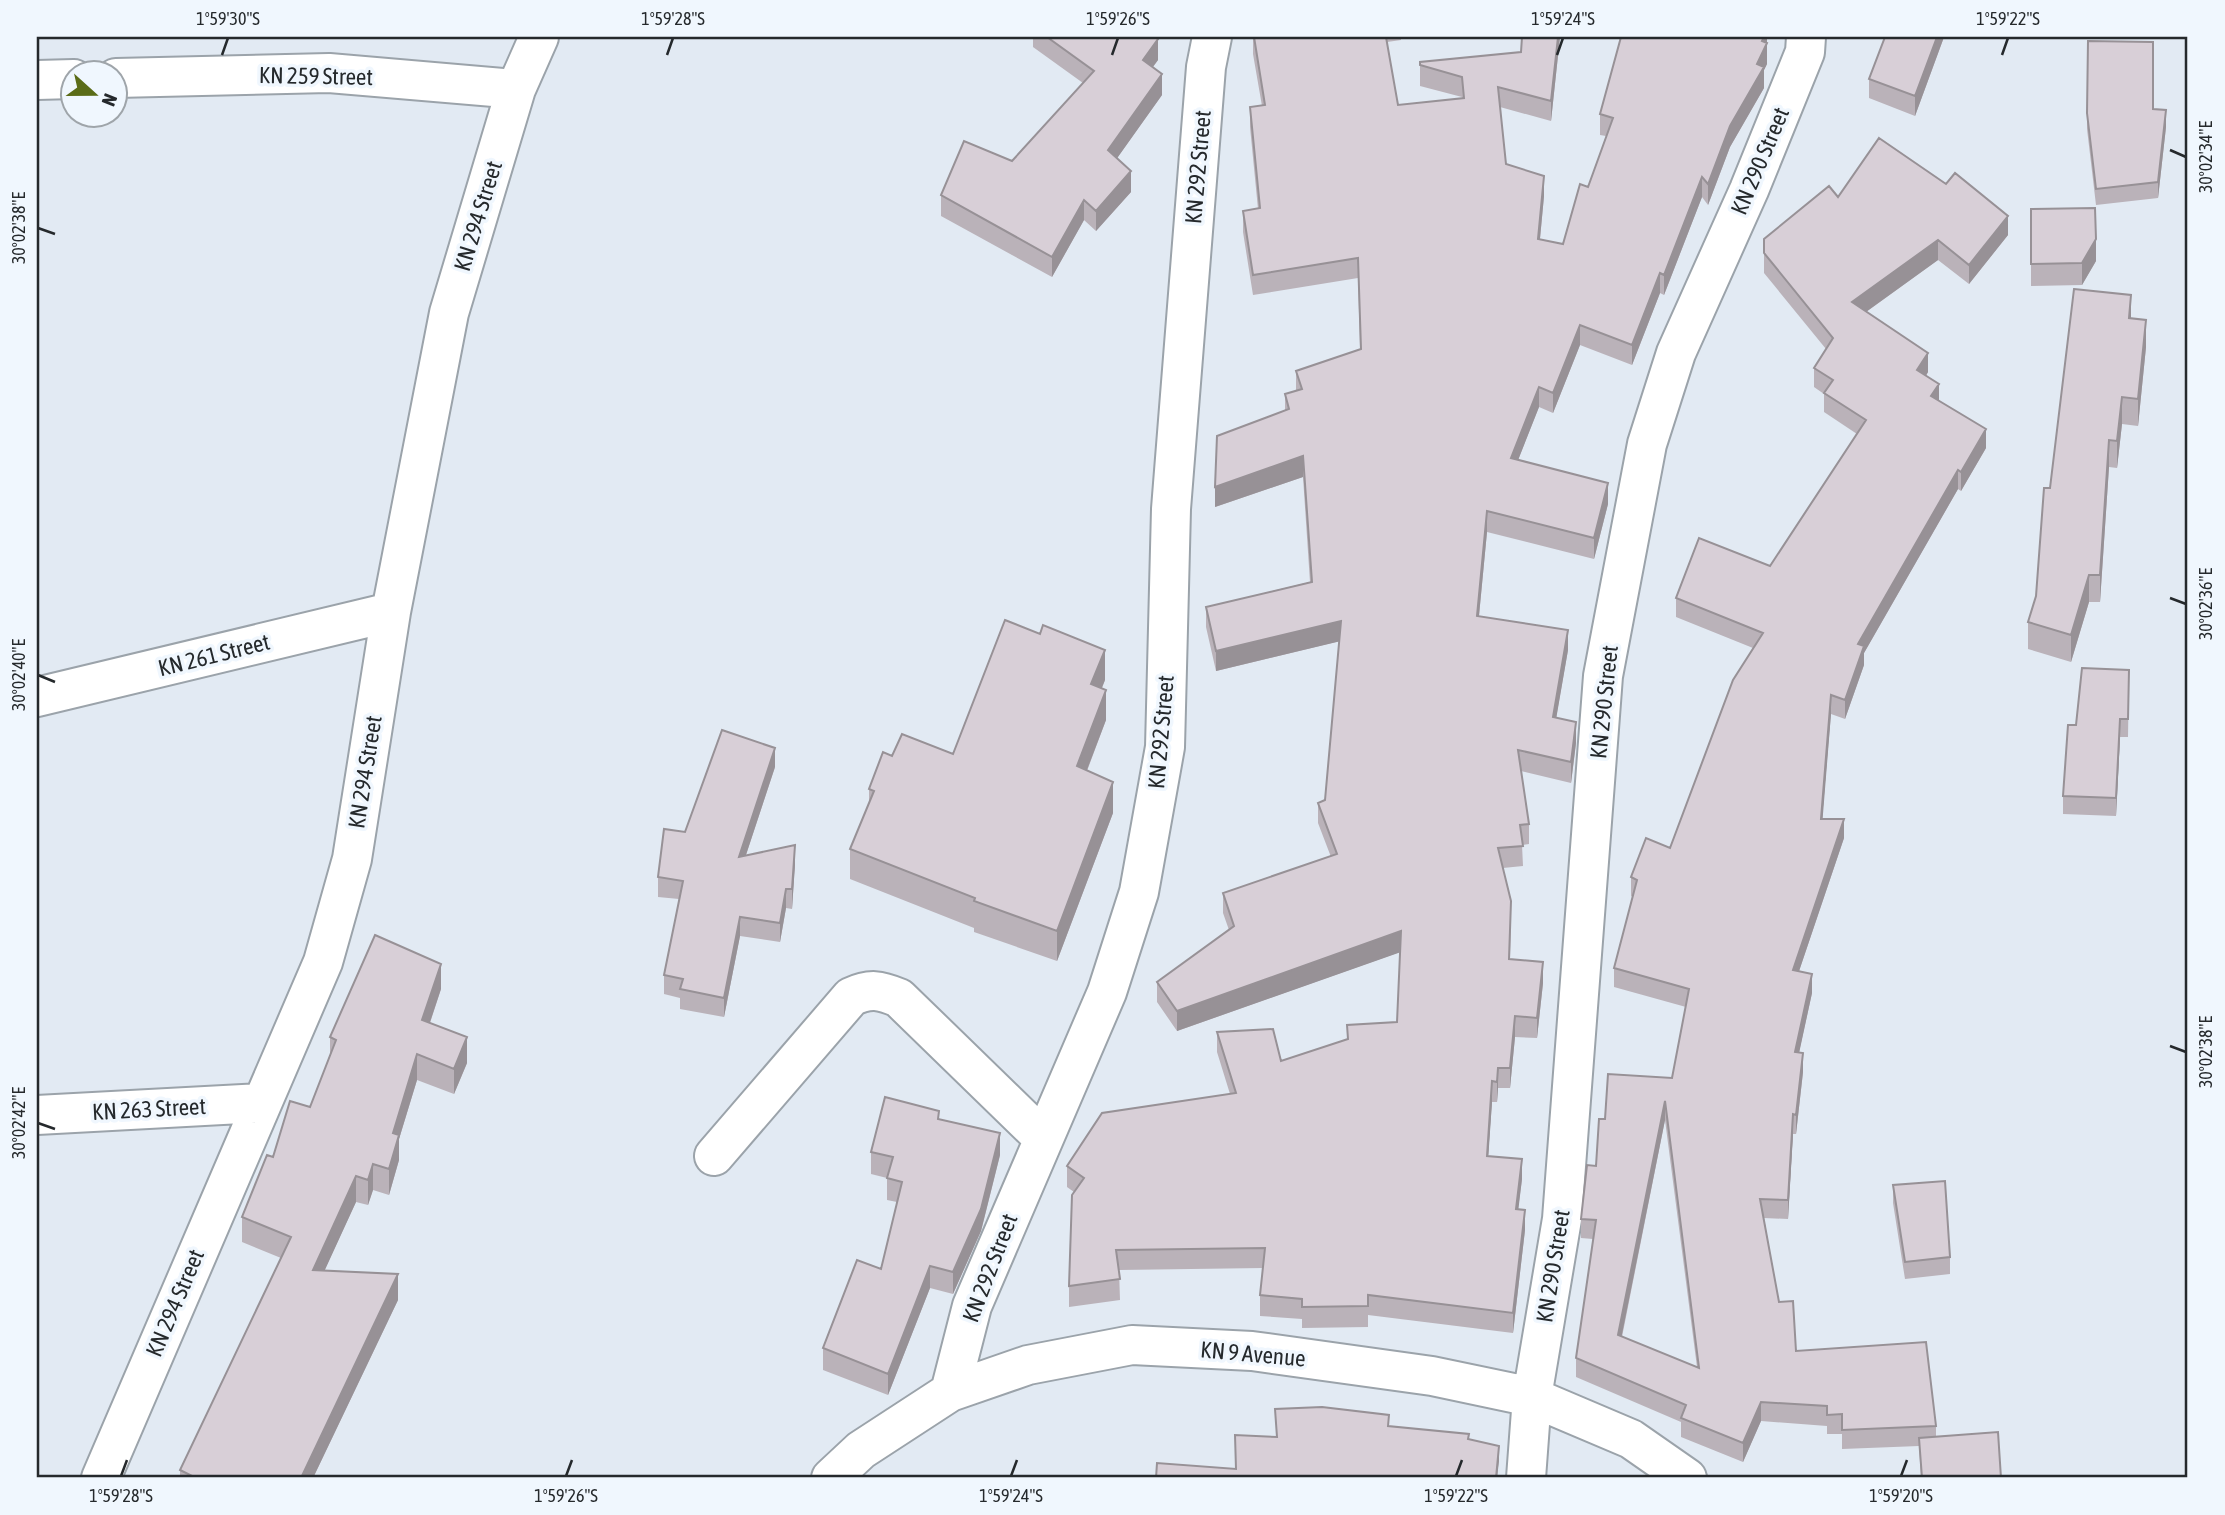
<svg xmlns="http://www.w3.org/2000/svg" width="2225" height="1515" viewBox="0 0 2225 1515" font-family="'Asap Condensed',sans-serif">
	<rect width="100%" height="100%" fill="#e2eaf3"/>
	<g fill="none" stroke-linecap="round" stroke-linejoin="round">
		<defs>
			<path id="minor" d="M 116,78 L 329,73 L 516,89
				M 37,80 L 74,79
				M 37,697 L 391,612
				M 37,1115 L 261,1103
				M 714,1156 L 851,997 C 870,988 880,990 899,998 L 1043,1138
				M 950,1392 L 972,1306 L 1107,992 L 1139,892 L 1165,747 L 1171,509 L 1206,67 L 1212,37
				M 101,1478 L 323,962 L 352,859 L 391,612 L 449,313 L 516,89 L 539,37
				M 831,1478 L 861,1450 L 950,1392 L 1028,1365 L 1132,1345 L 1252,1351 L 1432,1376 L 1532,1397 L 1631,1439 L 1687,1478
				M 1526,1478 L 1532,1397 L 1562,1219 L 1603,676 L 1647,444 L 1676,353 L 1749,190 L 1805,52 L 1806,37"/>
		</defs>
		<use href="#minor" stroke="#9ba3aa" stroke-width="42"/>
		<use href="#minor" stroke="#fff" stroke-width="38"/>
	</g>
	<path fill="#bab2b9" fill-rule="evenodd" d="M 1033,37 L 1156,37 L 1158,60 L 1153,67 L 1162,95 L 1117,158 L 1131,192 L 1096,231 L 1084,220 L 1052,277 L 941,216 L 941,195 L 1012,161 L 1083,83 L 1033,47 Z
		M 1253,37 L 1401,37 L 1401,40 L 1387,42 L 1398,105 L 1462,98 L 1462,97 L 1420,86 L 1420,62 L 1521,52 L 1560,37 L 1551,121 L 1500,107 L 1506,164 L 1544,196 L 1540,239 L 1563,244 L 1588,187 L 1606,136 L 1600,135 L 1600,114 L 1767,37 L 1767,64 L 1764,70 L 1764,88 L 1730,147 L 1708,205 L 1702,197 L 1664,295 L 1660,293 L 1632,365 L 1580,345 L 1553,413 L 1539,407 L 1518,460 L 1608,504 L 1594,559 L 1487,532 L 1479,616 L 1568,650 L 1556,718 L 1576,743 L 1571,783 L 1521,771 L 1529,824 L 1529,844 L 1522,845 L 1523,866 L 1503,868 L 1511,921 L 1510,959 L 1543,983 L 1537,1038 L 1515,1037 L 1510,1088 L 1498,1088 L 1497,1102 L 1492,1102 L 1488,1156 L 1522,1179 L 1518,1209 L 1525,1230 L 1513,1333 L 1368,1315 L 1368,1327 L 1302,1328 L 1302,1319 L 1260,1316 L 1260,1295 L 1263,1268 L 1119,1270 L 1120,1300 L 1069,1307 L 1069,1286 L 1074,1192 L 1067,1187 L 1067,1166 L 1230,1094 L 1217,1052 L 1217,1032 L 1281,1061 L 1347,1039 L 1347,1025 L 1397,1022 L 1400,952 L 1177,1031 L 1157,1002 L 1157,982 L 1229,930 L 1223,913 L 1223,893 L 1331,857 L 1318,823 L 1318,803 L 1325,800 L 1340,641 L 1216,671 L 1206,627 L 1206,607 L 1310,582 L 1303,477 L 1215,507 L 1285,411 L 1285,394 L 1296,391 L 1296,371 L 1360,349 L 1358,278 L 1253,295 L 1243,232 L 1243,211 L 1258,209 L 1250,127 L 1250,107 L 1262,106 L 1253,54 Z
		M 1885,37 L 1944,37 L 1915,116 L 1869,98 L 1869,79 Z
		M 2088,41 L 2153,109 L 2166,127 L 2158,198 L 2096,205 L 2087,129 Z
		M 1838,197 L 2008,235 L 1969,284 L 1938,260 L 1866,312 L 1928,372 L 1926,376 L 1939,401 L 1986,448 L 1961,491 L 1958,489 L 1864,653 L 1864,665 L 1845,719 L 1831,714 L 1822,819 L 1844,838 L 1799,971 L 1812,993 L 1799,1052 L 1803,1072 L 1796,1134 L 1793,1134 L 1788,1219 L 1764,1218 L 1779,1302 L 1796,1351 L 1936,1426 L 1936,1436 L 2001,1478 L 1921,1478 L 1919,1446 L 1842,1449 L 1842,1434 L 1827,1434 L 1827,1426 L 1761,1421 L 1743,1462 L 1681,1437 L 1681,1422 L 1576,1377 L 1576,1358 L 1593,1239 L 1581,1238 L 1581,1219 L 1596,1166 L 1605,1119 L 1672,1078 L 1686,1007 L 1614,987 L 1614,968 L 1633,897 L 1631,896 L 1631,877 L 1670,848 L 1753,648 L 1676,617 L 1676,598 L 1770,566 L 1857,434 L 1824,412 L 1824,394 L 1814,387 L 1814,368 L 1826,349 L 1764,273 L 1764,239 ZM 1665,1120 L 1697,1367 L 1622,1337 Z
		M 2031,209 L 2096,261 L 2082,285 L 2031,286 Z
		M 2131,318 L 2146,347 L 2138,426 L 2122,424 L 2117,468 L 2109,467 L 2100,602 L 2089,602 L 2071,662 L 2028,649 L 2028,622 L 2036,596 L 2050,488 Z
		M 2129,670 L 2128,737 L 2120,737 L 2116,816 L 2063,814 L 2063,796 L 2076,725 Z
		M 1105,680 L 1102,688 L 1106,720 L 1087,771 L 1113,813 L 1057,961 L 974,932 L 974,928 L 850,879 L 850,849 L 869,804 L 869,789 L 892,756 L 953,754 Z
		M 775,767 L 746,855 L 795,864 L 792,909 L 786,908 L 780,942 L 740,936 L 724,1017 L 680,1009 L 680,998 L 664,994 L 664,975 L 679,899 L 658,897 L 658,877 L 685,832 Z
		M 441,989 L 430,1023 L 467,1063 L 454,1094 L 417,1080 L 399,1139 L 399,1160 L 389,1195 L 373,1190 L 368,1205 L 356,1202 L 324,1271 L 398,1300 L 313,1478 L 180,1478 L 180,1470 L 281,1258 L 242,1242 L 242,1217 L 273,1157 L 310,1107 L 330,1056 L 330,1037 Z
		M 939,1119 L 1000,1155 L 981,1231 L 953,1294 L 930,1288 L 888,1395 L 823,1370 L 823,1348 L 881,1269 L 897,1202 L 887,1200 L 887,1178 L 871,1174 L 871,1152 Z
		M 1893,1185 L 1950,1257 L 1950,1274 L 1905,1279 L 1893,1203 Z"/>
	<path fill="#979196" d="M 1558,37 L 1560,37 L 1551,121 L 1551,101 Z
		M 1764,37 L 1767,37 L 1767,44 L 1767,43 L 1767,64 L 1764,70 L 1764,88 L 1730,147 L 1708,205 L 1708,184 L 1730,126 L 1757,64 Z
		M 1937,37 L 1944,37 L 1915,116 L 1915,96 Z
		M 1158,39 L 1158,60 L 1143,80 L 1143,60 Z
		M 1162,74 L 1162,95 L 1108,171 L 1108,150 Z
		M 2166,110 L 2166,127 L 2158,198 L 2158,182 Z
		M 1131,171 L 1131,192 L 1096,231 L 1096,211 Z
		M 1544,176 L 1544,196 L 1538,259 L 1538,239 Z
		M 1702,177 L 1702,197 L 1664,295 L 1664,275 Z
		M 1084,200 L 1084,220 L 1052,277 L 1052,257 Z
		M 2008,216 L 2008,235 L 1969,284 L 1969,265 Z
		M 2096,239 L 2096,261 L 2082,285 L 2082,263 Z
		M 1938,240 L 1938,260 L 1852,322 L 1852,302 Z
		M 1660,273 L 1660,293 L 1632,365 L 1632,345 Z
		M 2131,295 L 2131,322 L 2129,318 Z
		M 2146,320 L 2146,347 L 2138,426 L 2138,399 Z
		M 1580,325 L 1580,345 L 1553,413 L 1553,393 Z
		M 1928,353 L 1928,372 L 1917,390 L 1917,370 Z
		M 1939,384 L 1939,404 L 1931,396 Z
		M 1539,387 L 1539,407 L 1511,478 L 1511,458 Z
		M 2122,397 L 2122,424 L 2117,468 L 2117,441 Z
		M 1986,429 L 1986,448 L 1961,491 L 1961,472 Z
		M 2109,440 L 2109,467 L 2100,602 L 2100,575 Z
		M 1303,456 L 1303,477 L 1215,507 L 1215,487 Z
		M 1958,470 L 1958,489 L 1864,653 L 1864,665 L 1845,719 L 1845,700 L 1858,644 Z
		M 1608,483 L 1608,504 L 1594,559 L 1594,538 Z
		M 1487,511 L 1487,532 L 1477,636 L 1477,616 Z
		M 2089,575 L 2089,602 L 2071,662 L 2071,635 Z
		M 1341,621 L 1341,641 L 1216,671 L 1216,651 Z
		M 1568,630 L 1568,650 L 1553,737 L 1553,717 Z
		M 1105,650 L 1105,680 L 1091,714 L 1091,684 Z
		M 1106,690 L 1106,720 L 1077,796 L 1077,766 Z
		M 1831,695 L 1831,714 L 1821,839 L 1821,819 Z
		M 2120,719 L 2120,737 L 2116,816 L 2116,798 Z
		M 1576,722 L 1576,743 L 1571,783 L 1571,762 Z
		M 775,748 L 775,767 L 739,876 L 739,857 Z
		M 1113,782 L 1113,813 L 1057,961 L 1057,931 Z
		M 1844,819 L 1844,838 L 1793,989 L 1793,970 Z
		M 795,845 L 795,864 L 792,909 L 792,889 Z
		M 786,889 L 786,908 L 780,942 L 780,923 Z
		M 740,917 L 740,936 L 724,1017 L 724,998 Z
		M 1401,931 L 1401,952 L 1177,1031 L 1177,1011 Z
		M 1543,962 L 1543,983 L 1537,1038 L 1537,1018 Z
		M 441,964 L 441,989 L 422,1046 L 422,1020 Z
		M 1812,974 L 1812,993 L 1795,1072 L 1795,1052 Z
		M 1515,1016 L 1515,1037 L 1510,1088 L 1510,1068 Z
		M 467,1037 L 467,1063 L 454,1094 L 454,1069 Z
		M 1803,1053 L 1803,1072 L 1796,1134 L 1796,1115 Z
		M 417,1054 L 417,1080 L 399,1139 L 399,1160 L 389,1195 L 389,1169 L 393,1133 Z
		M 1498,1068 L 1498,1088 L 1497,1102 L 1497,1082 Z
		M 1492,1081 L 1492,1102 L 1487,1176 L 1487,1156 Z
		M 1665,1101 L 1665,1120 L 1618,1354 L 1618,1335 Z
		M 1793,1114 L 1793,1134 L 1788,1219 L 1788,1200 Z
		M 1000,1133 L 1000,1155 L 981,1231 L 953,1294 L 953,1272 Z
		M 1522,1159 L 1522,1179 L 1516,1229 L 1516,1209 Z
		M 373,1164 L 373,1190 L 368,1205 L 368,1180 Z
		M 356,1176 L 356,1202 L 313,1296 L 313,1270 Z
		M 1525,1210 L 1525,1230 L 1513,1333 L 1513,1313 Z
		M 930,1266 L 930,1288 L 888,1395 L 888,1374 Z
		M 398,1274 L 398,1300 L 313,1478 L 301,1478 Z
		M 1761,1402 L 1761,1421 L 1743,1462 L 1743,1443 Z
		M 1499,1446 L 1499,1461 L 1497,1478 L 1496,1478 Z"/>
	<path fill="#d8cfd7" stroke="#979196" stroke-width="2" fill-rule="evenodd" d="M 1047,37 L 1156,37 L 1158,39 L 1143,60 L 1162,74 L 1108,150 L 1131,171 L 1096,211 L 1084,200 L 1052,257 L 941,195 L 964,141 L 1012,161 L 1094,71 Z
		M 1254,37 L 1386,37 L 1398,105 L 1464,98 L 1462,77 L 1420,65 L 1420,62 L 1521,52 L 1522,37 L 1558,37 L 1551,101 L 1498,87 L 1506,164 L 1544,176 L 1538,239 L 1563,244 L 1580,184 L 1588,187 L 1613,118 L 1600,114 L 1621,37 L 1764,37 L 1762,41 L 1767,43 L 1757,64 L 1764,67 L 1730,126 L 1708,184 L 1702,177 L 1664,275 L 1660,273 L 1632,345 L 1580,325 L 1553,393 L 1539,387 L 1511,458 L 1608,483 L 1594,538 L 1487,511 L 1477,616 L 1568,630 L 1553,717 L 1576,722 L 1571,762 L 1518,750 L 1529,824 L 1520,825 L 1523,846 L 1498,848 L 1511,901 L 1509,959 L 1543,962 L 1537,1018 L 1515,1016 L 1510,1068 L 1498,1068 L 1497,1082 L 1492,1081 L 1487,1156 L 1522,1159 L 1516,1209 L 1525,1210 L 1513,1313 L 1368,1295 L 1368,1306 L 1302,1307 L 1302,1299 L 1260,1295 L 1265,1248 L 1116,1250 L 1120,1279 L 1069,1286 L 1072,1195 L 1084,1178 L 1067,1166 L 1102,1113 L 1236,1093 L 1217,1032 L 1273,1029 L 1281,1061 L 1348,1039 L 1347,1025 L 1397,1022 L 1401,931 L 1177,1011 L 1157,982 L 1234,926 L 1223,893 L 1337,854 L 1318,803 L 1325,800 L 1341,621 L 1216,651 L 1206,607 L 1312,582 L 1303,456 L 1215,487 L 1217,436 L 1289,409 L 1285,394 L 1302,389 L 1296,371 L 1361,349 L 1358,258 L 1253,275 L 1243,211 L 1260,208 L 1250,107 L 1265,105 Z
		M 1885,37 L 1937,37 L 1915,96 L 1869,79 Z
		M 2088,41 L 2153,42 L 2153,109 L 2166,110 L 2158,182 L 2096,189 L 2087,113 Z
		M 1879,138 L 1946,184 L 1955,173 L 2008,216 L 1969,265 L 1938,240 L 1852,302 L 1928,353 L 1917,370 L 1939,384 L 1931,396 L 1986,429 L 1961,472 L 1958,470 L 1858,644 L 1864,646 L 1845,700 L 1831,695 L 1821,819 L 1844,819 L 1793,970 L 1812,974 L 1795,1052 L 1803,1053 L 1796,1115 L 1793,1114 L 1788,1200 L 1760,1199 L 1779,1302 L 1793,1301 L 1796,1351 L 1926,1342 L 1936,1426 L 1842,1430 L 1842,1414 L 1827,1415 L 1827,1406 L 1761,1402 L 1743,1443 L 1681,1418 L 1686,1405 L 1576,1358 L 1596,1220 L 1581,1219 L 1587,1165 L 1596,1166 L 1599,1119 L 1605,1119 L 1608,1074 L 1672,1078 L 1689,989 L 1614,968 L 1637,880 L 1631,877 L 1646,838 L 1670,848 L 1733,680 L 1763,633 L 1676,598 L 1699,538 L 1770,566 L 1866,420 L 1824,393 L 1833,380 L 1814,368 L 1833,338 L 1764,253 L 1764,239 L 1829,186 L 1838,197 ZM 1665,1101 L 1699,1368 L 1618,1335 Z
		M 2095,208 L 2096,239 L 2082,263 L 2031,264 L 2031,209 Z
		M 2074,289 L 2131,295 L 2129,318 L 2146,320 L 2138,399 L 2122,397 L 2117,441 L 2109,440 L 2100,575 L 2089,575 L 2071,635 L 2028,622 L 2036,596 L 2044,488 L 2050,488 Z
		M 1005,620 L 1040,634 L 1043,625 L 1105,650 L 1091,684 L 1106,690 L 1077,766 L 1113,782 L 1057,931 L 974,901 L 975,898 L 850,849 L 874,791 L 869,789 L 883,752 L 892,756 L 902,734 L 953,754 Z
		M 2082,668 L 2129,670 L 2128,719 L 2120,719 L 2116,798 L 2063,796 L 2068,725 L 2076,725 Z
		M 722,730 L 775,748 L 739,857 L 795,845 L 792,889 L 786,889 L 780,923 L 740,917 L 724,998 L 680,989 L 683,979 L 664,975 L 683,881 L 658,877 L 664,829 L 685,832 Z
		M 375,935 L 441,964 L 422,1020 L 467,1037 L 454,1069 L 417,1054 L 393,1133 L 399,1135 L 389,1169 L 373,1164 L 368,1180 L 356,1176 L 313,1270 L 398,1274 L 301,1478 L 196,1478 L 180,1470 L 291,1237 L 242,1217 L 267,1155 L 273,1157 L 290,1101 L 310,1107 L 336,1040 L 330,1037 Z
		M 885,1097 L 939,1111 L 938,1119 L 1000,1133 L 981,1209 L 953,1272 L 930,1266 L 888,1374 L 823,1348 L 857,1260 L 881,1269 L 902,1182 L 887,1178 L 893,1157 L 871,1152 Z
		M 1945,1181 L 1950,1257 L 1905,1262 L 1893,1185 Z
		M 1322,1407 L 1389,1415 L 1388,1426 L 1469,1434 L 1468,1439 L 1499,1446 L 1496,1478 L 1156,1478 L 1157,1463 L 1236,1469 L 1235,1435 L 1277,1437 L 1275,1409 Z
		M 1998,1432 L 2001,1478 L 1922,1478 L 1919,1438 Z
		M 1122,1476 L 1156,1478 L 1122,1478 Z"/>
	<path fill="none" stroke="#25292c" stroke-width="2.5" d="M 222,55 L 228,38M 667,55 L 673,38M 1112,55 L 1118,38M 1557,55 L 1563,38M 2002,55 L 2008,38M 2170,150 L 2186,157M 38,228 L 55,234M 2170,598 L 2186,604M 38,675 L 55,682M 2170,1046 L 2186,1052M 38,1123 L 55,1129M 121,1476 L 127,1460M 566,1476 L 572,1460M 1011,1476 L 1017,1460M 1456,1476 L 1462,1460M 1901,1476 L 1907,1460"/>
	<g text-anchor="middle" stroke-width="7" stroke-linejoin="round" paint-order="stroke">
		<g font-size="23" fill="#25292c" stroke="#f0f7fe">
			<text transform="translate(316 76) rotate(1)" y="8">KN 259 Street</text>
			<text transform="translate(1760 161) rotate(-67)" y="8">KN 290 Street</text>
			<text transform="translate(1198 167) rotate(-85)" y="8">KN 292 Street</text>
			<text transform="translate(478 216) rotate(-73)" y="8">KN 294 Street</text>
			<text transform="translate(214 655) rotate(-14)" y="8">KN 261 Street</text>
			<text transform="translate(1604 702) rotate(-84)" y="8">KN 290 Street</text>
			<text transform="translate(1161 732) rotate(-85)" y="8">KN 292 Street</text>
			<text transform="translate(365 772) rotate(-81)" y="8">KN 294 Street</text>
			<text transform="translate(149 1109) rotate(-3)" y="8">KN 263 Street</text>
			<text transform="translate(1553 1266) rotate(-81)" y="8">KN 290 Street</text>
			<text transform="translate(990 1268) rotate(-69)" y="8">KN 292 Street</text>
			<text transform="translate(175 1303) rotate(-67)" y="8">KN 294 Street</text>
			<text transform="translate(1253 1354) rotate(5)" y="8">KN 9 Avenue</text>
		</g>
	</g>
	<rect width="2225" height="1515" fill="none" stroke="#f0f7fe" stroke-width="77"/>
	<g transform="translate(94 94) rotate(111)"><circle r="33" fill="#f0f7fe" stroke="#9fa5aa" stroke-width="2"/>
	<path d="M0-5L12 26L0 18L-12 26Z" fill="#5b6c18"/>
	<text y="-10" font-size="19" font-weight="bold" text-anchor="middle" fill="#25292c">N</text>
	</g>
	<rect x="38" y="38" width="2148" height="1438" fill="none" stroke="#25292c" stroke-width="2.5"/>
	<g font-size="18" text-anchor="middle" fill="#25292c">
		<text x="228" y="25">1°59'30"S</text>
		<text x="673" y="25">1°59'28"S</text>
		<text x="1118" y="25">1°59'26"S</text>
		<text x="1563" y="25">1°59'24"S</text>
		<text x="2008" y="25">1°59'22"S</text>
		<text transform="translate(2206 157) rotate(-90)" y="6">30°02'34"E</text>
		<text transform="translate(19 228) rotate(-90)" y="6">30°02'38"E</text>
		<text transform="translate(2206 604) rotate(-90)" y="6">30°02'36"E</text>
		<text transform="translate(19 675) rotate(-90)" y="6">30°02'40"E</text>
		<text transform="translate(2206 1052) rotate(-90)" y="6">30°02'38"E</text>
		<text transform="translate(19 1123) rotate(-90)" y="6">30°02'42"E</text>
		<text x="121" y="1502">1°59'28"S</text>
		<text x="566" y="1502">1°59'26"S</text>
		<text x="1011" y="1502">1°59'24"S</text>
		<text x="1456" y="1502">1°59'22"S</text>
		<text x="1901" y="1502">1°59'20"S</text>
	</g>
</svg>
